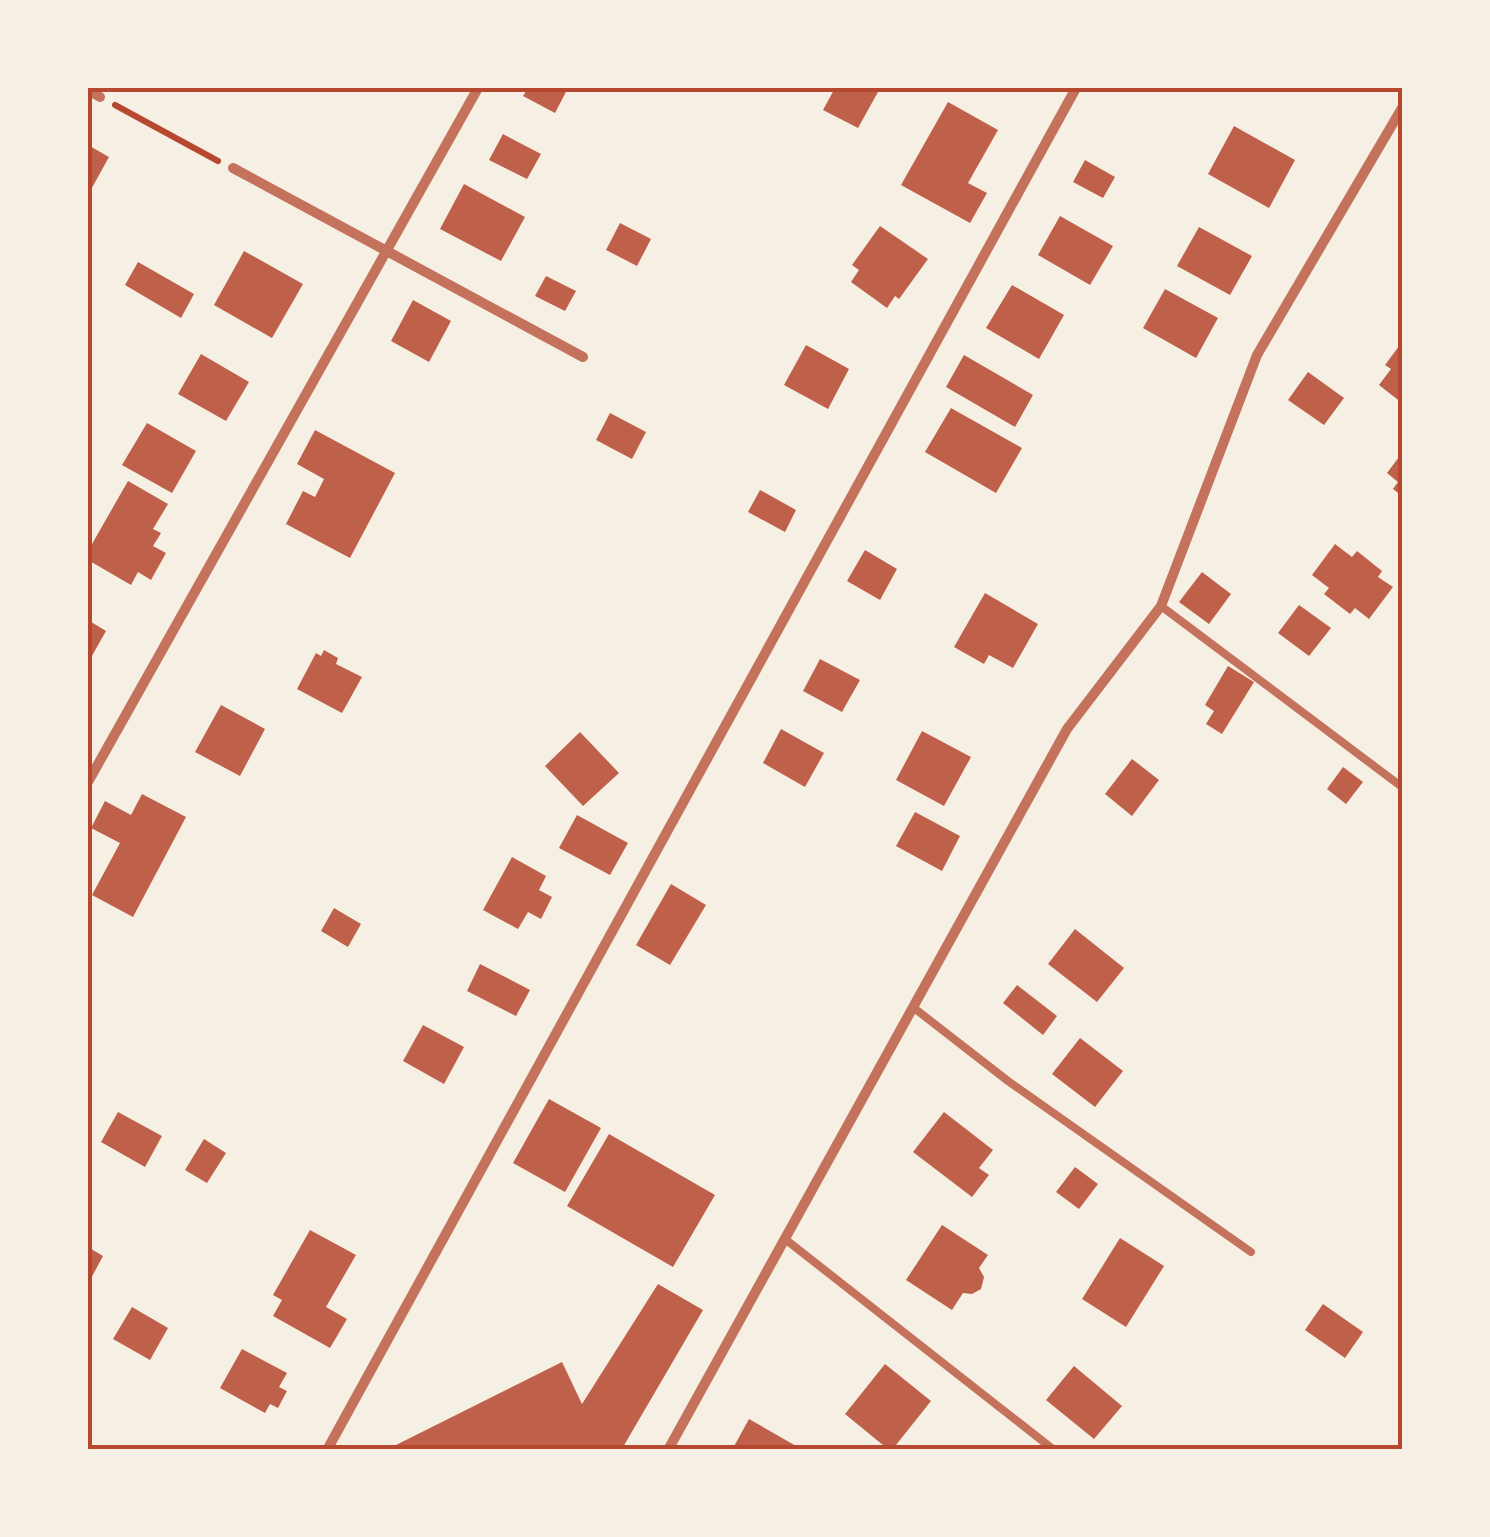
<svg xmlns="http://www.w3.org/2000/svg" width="1490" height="1537" viewBox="0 0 1490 1537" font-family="'Source Sans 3',sans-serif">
	<rect width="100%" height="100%" fill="#f6efe4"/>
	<path fill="#bf614a" d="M 528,88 L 568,88 L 555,113 L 523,96 Z
		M 835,88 L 870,88 L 878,92 L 858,128 L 823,110 Z
		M 948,102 L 998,130 L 968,183 L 987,193 L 970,223 L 901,185 Z
		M 1234,126 L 1295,160 L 1269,208 L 1208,174 Z
		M 503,134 L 541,154 L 527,179 L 489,160 Z
		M 88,145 L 109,157 L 88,195 Z
		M 1085,160 L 1115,177 L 1103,198 L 1073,182 Z
		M 464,184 L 525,217 L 501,261 L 440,229 Z
		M 1060,216 L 1113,246 L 1090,285 L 1038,255 Z
		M 620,223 L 651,239 L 637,266 L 606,250 Z
		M 880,226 L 928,259 L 899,299 L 895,296 L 887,308 L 851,282 L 859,270 L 852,265 Z
		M 1199,227 L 1252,256 L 1230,295 L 1177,266 Z
		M 244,251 L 303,284 L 272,338 L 214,305 Z
		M 138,262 L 194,294 L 181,318 L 125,285 Z
		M 546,276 L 576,291 L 565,311 L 535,296 Z
		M 1012,285 L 1064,315 L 1039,359 L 986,328 Z
		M 1165,289 L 1218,318 L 1196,358 L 1143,328 Z
		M 413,300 L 451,321 L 429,362 L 391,341 Z
		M 1402,342 L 1402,403 L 1379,385 L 1391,369 L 1385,365 Z
		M 806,345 L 849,369 L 828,409 L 784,385 Z
		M 201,354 L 249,382 L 226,421 L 178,394 Z
		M 964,355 L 1033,395 L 1015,427 L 946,387 Z
		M 1308,372 L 1344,398 L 1324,425 L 1288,400 Z
		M 951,408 L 1022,448 L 996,493 L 925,452 Z
		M 610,413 L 646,432 L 632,459 L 596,440 Z
		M 147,423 L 196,451 L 172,493 L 122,465 Z
		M 315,430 L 395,473 L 350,558 L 286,524 L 303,491 L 315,497 L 324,479 L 297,464 Z
		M 1402,453 L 1402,496 L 1393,489 L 1398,482 L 1387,473 Z
		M 128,481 L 168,504 L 153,529 L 161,533 L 153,546 L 166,553 L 151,580 L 138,572 L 131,585 L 88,560 L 88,551 Z
		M 760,490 L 796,510 L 785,532 L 748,512 Z
		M 1335,544 L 1352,557 L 1357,551 L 1382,571 L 1378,577 L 1393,587 L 1369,619 L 1355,608 L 1350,614 L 1324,594 L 1329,588 L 1312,575 Z
		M 865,550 L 897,569 L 880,600 L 847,581 Z
		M 1202,572 L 1231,594 L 1209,624 L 1179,602 Z
		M 985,593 L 1038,624 L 1013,668 L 989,655 L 984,664 L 954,647 Z
		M 1299,605 L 1331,628 L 1309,656 L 1278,633 Z
		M 88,620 L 106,631 L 88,663 Z
		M 324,650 L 338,658 L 336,664 L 362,677 L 342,713 L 297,689 L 316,653 L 321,656 Z
		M 820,659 L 860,680 L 842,712 L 803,691 Z
		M 1228,666 L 1254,682 L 1222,734 L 1206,724 L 1214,711 L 1205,705 Z
		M 221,705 L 265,729 L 240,776 L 195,752 Z
		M 781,729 L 824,753 L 805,787 L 763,763 Z
		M 922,731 L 971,757 L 944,806 L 896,780 Z
		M 580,732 L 619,773 L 583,806 L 545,766 Z
		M 1132,759 L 1159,780 L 1132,816 L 1105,794 Z
		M 1343,767 L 1363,782 L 1346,804 L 1327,789 Z
		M 142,794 L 186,817 L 133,917 L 92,895 L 120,843 L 91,828 L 105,801 L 131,815 Z
		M 915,812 L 960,836 L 942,871 L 896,846 Z
		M 577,815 L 628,843 L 610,875 L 559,848 Z
		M 512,857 L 546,876 L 539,890 L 552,897 L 541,919 L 528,912 L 518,929 L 483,910 Z
		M 671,884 L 706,905 L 670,965 L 636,945 Z
		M 334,908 L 361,924 L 348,947 L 321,931 Z
		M 1075,929 L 1124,968 L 1097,1002 L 1048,964 Z
		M 480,964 L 530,990 L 516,1016 L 467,991 Z
		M 1017,985 L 1057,1016 L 1043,1035 L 1003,1003 Z
		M 423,1025 L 464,1047 L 444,1084 L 403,1061 Z
		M 1080,1038 L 1123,1071 L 1095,1107 L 1052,1074 Z
		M 549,1099 L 601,1128 L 565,1192 L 513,1163 Z
		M 118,1112 L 162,1136 L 145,1167 L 101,1142 Z
		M 944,1112 L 993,1150 L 979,1168 L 989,1175 L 972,1197 L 913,1152 Z
		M 609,1134 L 715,1195 L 673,1267 L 567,1206 Z
		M 204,1139 L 226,1153 L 207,1183 L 185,1170 Z
		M 1075,1167 L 1098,1184 L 1079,1209 L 1056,1192 Z
		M 942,1225 L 988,1255 L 979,1268 L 984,1277 L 981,1289 L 972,1294 L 963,1293 L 952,1310 L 906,1280 Z
		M 310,1230 L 356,1255 L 326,1307 L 347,1319 L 330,1348 L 273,1316 L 282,1300 L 273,1295 Z
		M 1120,1238 L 1164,1266 L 1126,1327 L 1082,1299 Z
		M 88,1247 L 103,1256 L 88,1284 Z
		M 658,1284 L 703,1310 L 623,1447 L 618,1450 L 386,1450 L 562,1362 L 582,1404 Z
		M 1323,1304 L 1363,1332 L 1345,1358 L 1305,1330 Z
		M 132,1307 L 168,1328 L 150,1360 L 113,1339 Z
		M 242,1349 L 287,1373 L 279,1387 L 287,1391 L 278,1408 L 270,1404 L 265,1413 L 220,1388 Z
		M 885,1364 L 931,1401 L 892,1450 L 889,1450 L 845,1414 Z
		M 1074,1366 L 1122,1406 L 1094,1439 L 1046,1400 Z
		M 749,1419 L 803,1450 L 732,1450 Z"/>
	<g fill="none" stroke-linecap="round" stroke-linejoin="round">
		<path stroke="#b5482f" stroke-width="6" d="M 115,105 L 218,161"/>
		<path stroke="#c5725c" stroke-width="8" d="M 1161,606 L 1402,787
			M 914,1008 L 1008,1081 L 1251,1252
			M 785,1239 L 1054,1450"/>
		<path stroke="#c5725c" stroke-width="10" d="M 88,90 L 100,97
			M 233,168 L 583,357
			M 88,782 L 478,88
			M 327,1450 L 1076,88
			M 668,1450 L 1067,729 L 1161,606 L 1257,355 L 1402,108"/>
	</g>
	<rect width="1490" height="1537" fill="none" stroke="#f6efe4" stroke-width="180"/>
	<rect x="90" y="90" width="1310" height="1357" fill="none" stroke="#b5482f" stroke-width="4"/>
</svg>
